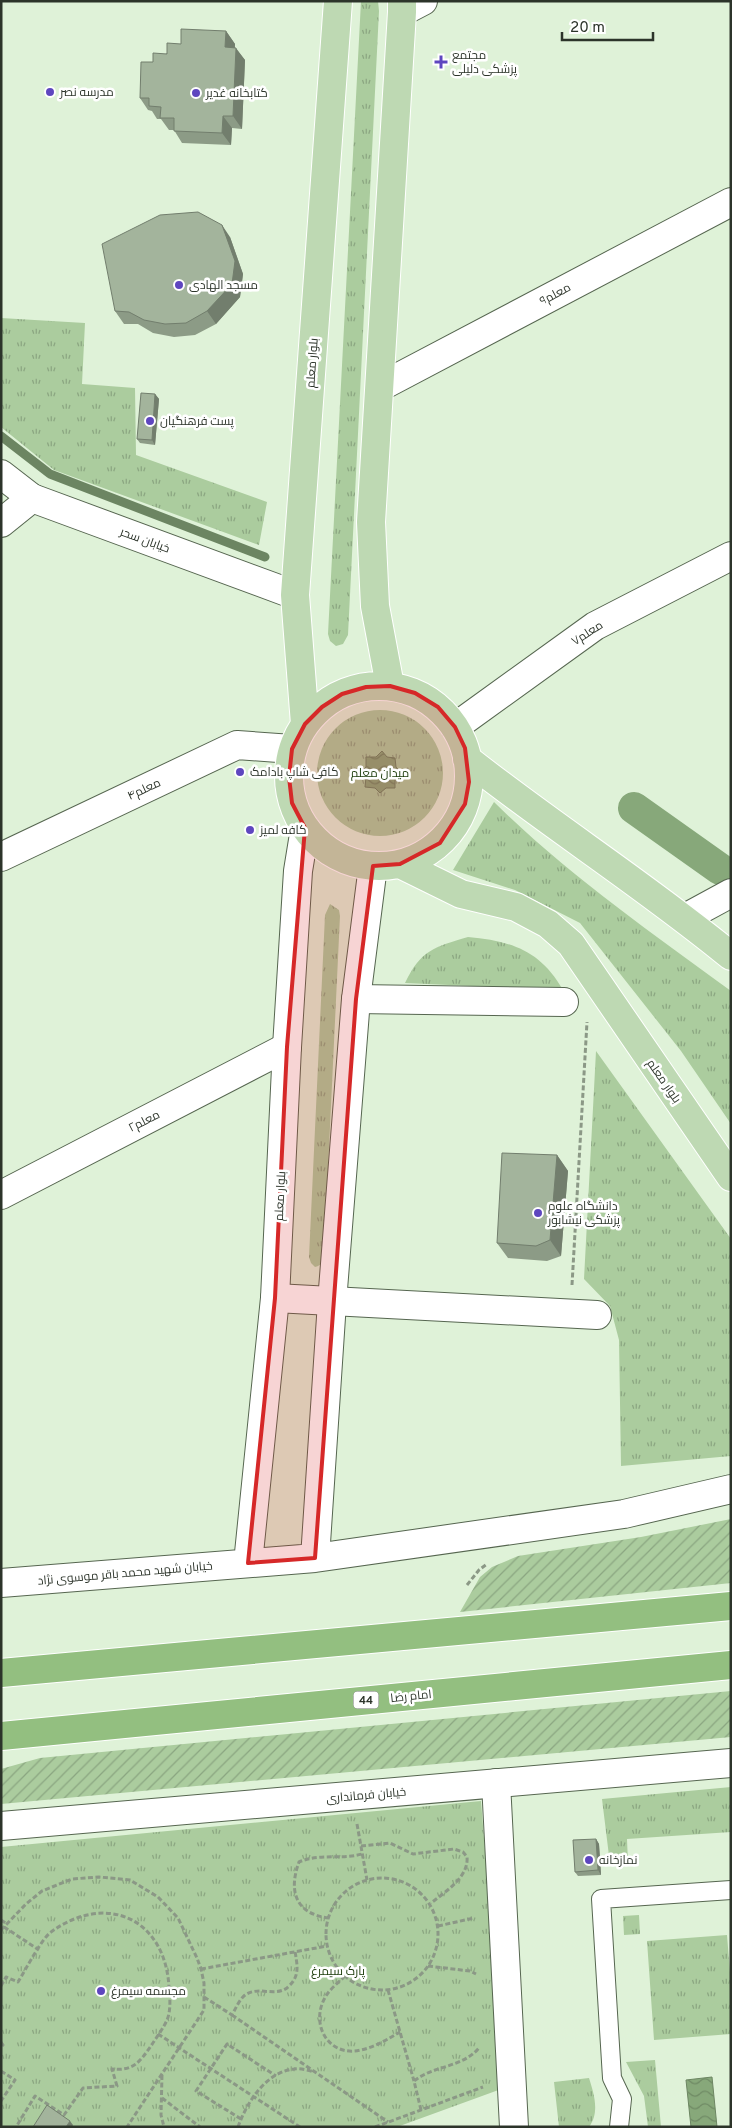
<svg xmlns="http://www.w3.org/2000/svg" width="732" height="2128" viewBox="0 0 732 2128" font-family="Overpass,Cairo,sans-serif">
	<defs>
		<pattern id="grass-tufts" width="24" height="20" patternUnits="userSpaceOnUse" patternTransform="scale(1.25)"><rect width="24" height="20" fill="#abcc9e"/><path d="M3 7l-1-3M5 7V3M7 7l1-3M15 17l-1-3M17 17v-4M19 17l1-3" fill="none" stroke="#8ba681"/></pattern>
		<pattern id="garden-furrows" width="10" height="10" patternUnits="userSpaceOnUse" patternTransform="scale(1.25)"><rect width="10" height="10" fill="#abcc9e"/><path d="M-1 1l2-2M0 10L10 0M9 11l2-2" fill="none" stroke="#8ba681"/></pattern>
		<pattern id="water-waves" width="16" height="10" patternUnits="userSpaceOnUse" patternTransform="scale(1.25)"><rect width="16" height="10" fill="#87a87a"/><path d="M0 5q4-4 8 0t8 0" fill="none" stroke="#6f8a64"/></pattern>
	</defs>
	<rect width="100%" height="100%" fill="#dff2d8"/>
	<path fill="url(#grass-tufts)" d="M 361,1 L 378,1 L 379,11 L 348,635 L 343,644 L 336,646 L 330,641 L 328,634 Z
		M 1,318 L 85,323 L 82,384 L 135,388 L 136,455 L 267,502 L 259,545 L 54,470 L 1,427 Z
		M317 773a63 63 0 1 1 126 0a63 63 0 1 1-126 0Z
		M 494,802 C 566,873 649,931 731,991 L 731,1124 L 681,1051 L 580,923 L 515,890 L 453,870 Z
		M 330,904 L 339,910 L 340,916 L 324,1253 C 323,1261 323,1265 315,1267 L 311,1263 L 309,1257 L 325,915 Z
		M 468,937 C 511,941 540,950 563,990 L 405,983 C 421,950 434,947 468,937 Z
		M 596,1051 L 731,1239 L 731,1456 L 621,1466 L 619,1340 L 610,1306 L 584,1279 Z
		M 731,1787 L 731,1832 L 627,1839 L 628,1863 L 610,1864 L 602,1799 Z
		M 481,1801 L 504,2088 L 397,2127 L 1,2127 L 1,1847 Z
		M 639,1915 L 640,1934 L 624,1935 L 623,1916 Z
		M 727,1935 L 731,1985 L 731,2034 L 654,2040 L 647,1941 Z
		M 655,2060 L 661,2127 L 648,2127 L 644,2096 L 626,2062 Z
		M 589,2078 C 594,2094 600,2112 589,2127 L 559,2127 L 554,2082 Z"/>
	<path fill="url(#garden-furrows)" d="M 731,1519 L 731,1583 L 460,1612 L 480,1577 L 492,1567 L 518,1556 L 641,1537 Z
		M 731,1691 L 731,1737 L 1,1804 L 1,1769 L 40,1758 Z"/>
	<path fill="url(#water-waves)" stroke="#6c8562" d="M 382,751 L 387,757 L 395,758 L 396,767 L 401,773 L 395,778 L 395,788 L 386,788 L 380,793 L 375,788 L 365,787 L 366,777 L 361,772 L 366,767 L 366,757 L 376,757 Z
		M 712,2077 L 717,2127 L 691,2127 L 686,2080 Z"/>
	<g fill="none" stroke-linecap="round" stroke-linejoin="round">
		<path stroke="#6c8562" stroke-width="9" d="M 1,436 L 50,474 L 265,557"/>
		<path stroke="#87a87a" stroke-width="32" d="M 634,808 L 720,869"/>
		<defs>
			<path id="lane" d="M 619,2127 L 622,2099 L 612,2078 L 601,1899 L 731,1890"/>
			<path id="street" d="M 402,12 L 423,1
				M 380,387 L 731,202
				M 1,523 L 32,498
				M 455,727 L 595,626 L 731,556
				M 1,857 L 237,745 L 292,749
				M 685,918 L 731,893
				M 356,999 L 564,1002
				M 1,1195 L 287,1047
				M 275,1298 L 597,1315
				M 496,1783 L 514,2127"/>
			<path id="secondary" d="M 1,474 L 32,498 L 295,595
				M 315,1558 L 332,1302 L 356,999 L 373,866
				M 248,1563 L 275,1298 L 287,1047 L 298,871 L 305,828
				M 1,1583 L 315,1558 L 624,1514 L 731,1489
				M 1,1826 L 731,1763"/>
			<path id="primary" d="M 390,686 L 375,606 L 371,522 L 402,12 L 402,1
				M289 776a90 90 0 1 1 180 0a90 90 0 1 1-180 0Z
				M 305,724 L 295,595 L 338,1
				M 467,759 C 553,827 646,886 731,956
				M 400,864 L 461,894 L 516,907 L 548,924 L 571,944 L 731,1177"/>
			<path id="highway" d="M 1,1673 L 731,1606
				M 1,1736 L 731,1665"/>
		</defs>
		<use href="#lane" stroke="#566650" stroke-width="20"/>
		<use href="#street" stroke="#566650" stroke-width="30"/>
		<use href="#secondary" stroke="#566650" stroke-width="30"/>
		<use href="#primary" stroke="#fff" stroke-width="30"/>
		<use href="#highway" stroke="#fff" stroke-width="30"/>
		<path stroke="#8b9886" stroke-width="3" stroke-dasharray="5 2.5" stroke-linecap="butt" d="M 572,1285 L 587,1022
			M 467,1585 L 479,1570 L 487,1564
			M 357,1824 L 367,1880
			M 361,1846 L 390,1843 L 413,1854 L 454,1849 L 463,1852 L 467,1857 C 469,1877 445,1892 431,1903
			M326 1934a56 56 0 1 1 112 0a56 56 0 1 1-112 0Z
			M 329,1918 C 296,1914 288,1892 299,1862 C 320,1853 341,1860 362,1854
			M 1,1920 L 7,1924
			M 438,1926 L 474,1918
			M 4,1927 L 39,1950
			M 1,1930 L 26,1904 L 42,1891 L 72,1879 L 99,1877 L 130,1880 L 158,1897 L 178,1918 L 197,1958 L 201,1969 L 204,1983 L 204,2010 L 127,2127
			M 428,1966 L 470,1971 L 476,1974
			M 201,1969 L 327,1946
			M 345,1976 C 339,1982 330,1989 326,1996 C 309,2023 328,2058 361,2050 C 375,2047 388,2039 400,2032
			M 1,1986 L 6,1977 L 18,1982 C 25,1971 42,1938 51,1932 C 106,1892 165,1918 169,1987 C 170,1997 171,2011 167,2020 C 163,2029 156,2038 151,2046 C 139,2063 133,2071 112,2069 L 117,2086 L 83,2088 L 64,2115 L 35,2096 L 16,2127
			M 388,1990 L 414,2081
			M 204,1997 L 232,2015 C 236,2008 239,2000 245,1995 C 259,1985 278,1999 290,1985 C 300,1975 297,1964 295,1951
			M 232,2015 L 388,2122
			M 158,2034 L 300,2127
			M 1,2042 L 3,2045 L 1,2047
			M 1,2071 L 15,2080 L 1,2101
			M 162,2075 L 161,2115 L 164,2127
			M 162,2098 L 200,2127
			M 421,2110 L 414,2081 C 434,2065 462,2068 479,2048
			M 241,2119 L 196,2091 L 227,2044 L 276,2076
			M 238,2127 C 247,2102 266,2072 294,2069 C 300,2068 308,2070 314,2072
			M 375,2127 L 483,2087"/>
		<use href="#lane" stroke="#fff" stroke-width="18"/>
		<use href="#street" stroke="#fff" stroke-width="28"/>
		<use href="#secondary" stroke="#fff" stroke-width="28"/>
		<use href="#primary" stroke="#bed9b3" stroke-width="28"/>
		<use href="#highway" stroke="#93bf80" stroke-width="28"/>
	</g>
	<path fill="#8c9b86" d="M 226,31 L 235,44 L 235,48 L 245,60 L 242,129 L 232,128 L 231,145 L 182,143 L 174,130 L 169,130 L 161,119 L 157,119 L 152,111 L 148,110 L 140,98 L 153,62 L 181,44 Z
		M 230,237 L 243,274 L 240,297 L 216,324 L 195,335 L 174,337 L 153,333 L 138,324 L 124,324 L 115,311 Z
		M 155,394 L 159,399 L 155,445 L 140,443 L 137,439 Z
		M 557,1155 L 568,1171 L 561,1256 L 547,1261 L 508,1258 L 497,1243 Z
		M 596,1839 L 599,1844 L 601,1875 L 578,1876 L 575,1872 Z"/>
	<path fill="#727e6d" d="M 226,31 L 235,44 L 234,60 L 225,47 Z
		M 236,48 L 245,60 L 242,129 L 233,116 Z
		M 223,116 L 232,128 L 231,145 L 222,133 Z
		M 222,225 L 230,237 L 243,274 L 240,297 L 216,324 L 207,311 Z
		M 155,394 L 159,399 L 155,445 L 152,440 Z
		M 557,1155 L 568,1171 L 561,1256 L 550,1240 Z
		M 596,1839 L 599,1844 L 601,1875 L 598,1870 Z
		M 70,2121 L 73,2125 L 72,2127 L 66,2127 Z"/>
	<path fill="#a3b49c" stroke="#727e6d" d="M 181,29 L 226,31 L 225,47 L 236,48 L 233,116 L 223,116 L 222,133 L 174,131 L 174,118 L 160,118 L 161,107 L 149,106 L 149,98 L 140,98 L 141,62 L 153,62 L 153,53 L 167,54 L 167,43 L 181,44 Z
		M 198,212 L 222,225 L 235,261 L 232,284 L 207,311 L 186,323 L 165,324 L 144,320 L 129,312 L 115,311 L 102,244 L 160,215 Z
		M 141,393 L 155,394 L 152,440 L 137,439 Z
		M 502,1153 L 557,1155 L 550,1240 L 536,1246 L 497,1243 Z
		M 596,1839 L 598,1870 L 575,1872 L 573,1840 Z
		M 47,2105 L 70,2121 L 66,2127 L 33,2127 Z"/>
	<path fill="#d62828" fill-opacity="0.2" stroke="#d62828" stroke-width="4" stroke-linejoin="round" d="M 390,686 L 415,693 L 438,707 L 455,727 L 465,748 L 469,782 L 465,804 L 440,843 L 400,864 L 373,866 L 356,999 L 315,1558 L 248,1563 L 275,1298 L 287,1047 L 305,828 L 292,803 L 289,777 L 292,749 L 305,724 L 322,707 L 342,694 L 366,687 Z"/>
	<g fill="#5e46bf" stroke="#fff" stroke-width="2">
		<path d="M438.5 54.5h5v5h5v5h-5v5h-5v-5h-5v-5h5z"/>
		<circle cx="50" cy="92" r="5"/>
		<circle cx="196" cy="93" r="5"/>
		<circle cx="179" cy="285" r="5"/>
		<circle cx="150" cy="421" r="5"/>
		<circle cx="240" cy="772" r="5"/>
		<circle cx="250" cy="830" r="5"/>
		<circle cx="538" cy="1213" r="5"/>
		<circle cx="589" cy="1860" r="5"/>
		<circle cx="101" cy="1991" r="5"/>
	</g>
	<g text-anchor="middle" stroke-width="5" stroke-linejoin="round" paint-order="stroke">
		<rect fill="#fff" stroke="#6b716a" stroke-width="1" x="353.5" y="1691.5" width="25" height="17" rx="4"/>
		<g font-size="11" font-weight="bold" fill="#2c342a">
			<text x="366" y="1704">44</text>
		</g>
		<g font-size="12" fill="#2c342a" stroke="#fff" text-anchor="start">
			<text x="452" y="59">مجتمع<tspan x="452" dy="14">پزشکی دلیلی</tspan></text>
			<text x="60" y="96">مدرسه نصر</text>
			<text x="206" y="97">کتابخانه غدیر</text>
			<text x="189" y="289">مسجد الهادی</text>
			<text x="160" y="425">پست فرهنگیان</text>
			<text x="250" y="776">کافی شاپ بادامک</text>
			<text x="260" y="834">کافه لمیز</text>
			<text x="548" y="1210">دانشگاه علوم<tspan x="548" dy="14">پزشکی نیشابور</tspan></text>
			<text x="599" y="1864">نمازخانه</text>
			<text x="111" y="1995">مجسمه سیمرغ</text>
		</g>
		<g font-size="12" fill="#2c342a" stroke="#fff">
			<text transform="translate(555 294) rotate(-28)" y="4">معلم۹</text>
			<text transform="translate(312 363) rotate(-86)" y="4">بلوار معلم</text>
			<text transform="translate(145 540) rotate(20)" y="4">خیابان سحر</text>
			<text transform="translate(587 633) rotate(-33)" y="4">معلم۷</text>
			<text transform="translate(144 789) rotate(-25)" y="4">معلم۴</text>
			<text transform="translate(664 1081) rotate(55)" y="4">بلوار معلم</text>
			<text transform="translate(144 1121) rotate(-27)" y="4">معلم۲</text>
			<text transform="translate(280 1196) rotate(-87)" y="4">بلوار معلم</text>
			<text transform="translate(125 1573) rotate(-5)" y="4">خیابان شهید محمد باقر موسوی نژاد</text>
			<text transform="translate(411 1696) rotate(-6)" y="4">امام رضا</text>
			<text transform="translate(366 1795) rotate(-5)" y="4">خیابان فرمانداری</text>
		</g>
		<g font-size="12" fill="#1a3a08" stroke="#fff">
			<text x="380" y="777">میدان معلم</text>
			<text x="338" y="1975">پارک سیمرغ</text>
		</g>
	</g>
	<rect width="732" height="2128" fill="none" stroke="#2c342a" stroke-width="5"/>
	<path d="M562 32v8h91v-8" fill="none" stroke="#2c342a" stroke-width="2.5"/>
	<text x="570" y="32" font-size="15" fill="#2c342a" stroke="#ffffff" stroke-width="4" paint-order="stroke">20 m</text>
</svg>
